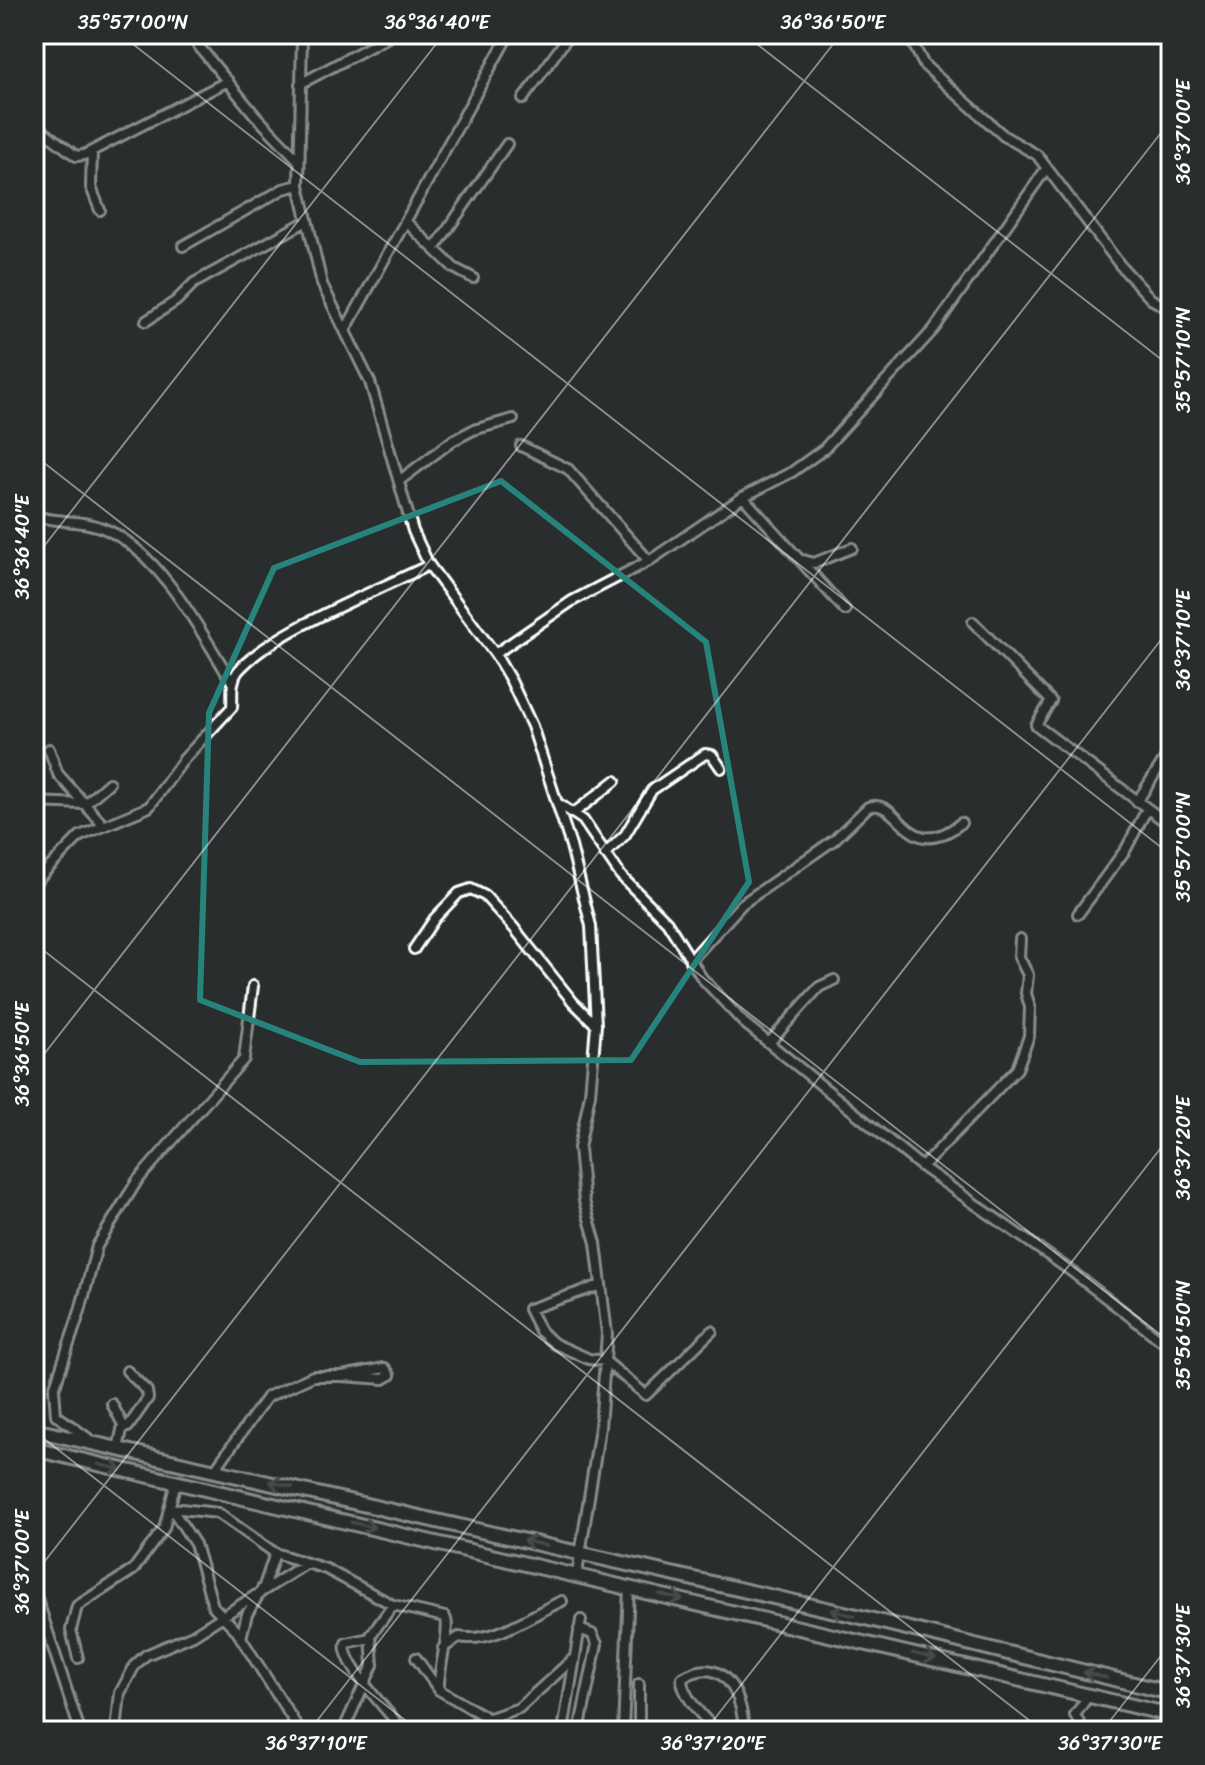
<svg xmlns="http://www.w3.org/2000/svg" width="1205" height="1765" viewBox="0 0 1205 1765" font-family="Sriracha,sans-serif">
	<rect width="100%" height="100%" fill="#2a2d2e"/>
	<filter id="ink" filterUnits="userSpaceOnUse"><feTurbulence type="fractalNoise" baseFrequency=".0125" numOctaves="2"/><feDisplacementMap in="SourceGraphic" scale="16" xChannelSelector="R" yChannelSelector="G"/><feConvolveMatrix kernelMatrix="1 2 1 2 8 2 1 2 1" color-interpolation-filters="sRGB"/></filter>
	<g filter="url(#ink)">
		<g fill="none" stroke-linecap="round" stroke-linejoin="round">
			<defs>
				<path id="street" d="M 189,34 L 254,114 L 299,161
					M 302,34 L 299,185 L 322,284 L 370,382 L 413,531 L 429,565 L 495,654 L 511,681 L 532,726 L 571,846 L 591,926 L 596,1025 L 590,1094 L 579,1148 L 584,1201 L 596,1243 L 607,1334 L 600,1427 L 577,1574
					M 908,34 L 924,65 L 1004,136 L 1037,155 L 1120,265 L 1151,299 L 1171,310
					M 300,84 L 390,36
					M 523,99 L 570,34
					M 34,124 L 76,156 L 84,155 L 228,81
					M 92,151 L 91,187 L 100,210
					M 405,221 L 454,268 L 473,278
					M 183,246 L 283,189 L 299,185
					M 434,249 L 507,144
					M 146,321 L 176,301 L 194,283 L 307,221
					M 346,329 L 509,34
					M 521,446 L 568,469 L 649,561
					M 399,481 L 452,441 L 473,430 L 513,419
					M 743,497 L 845,610
					M 34,516 C 58,523 84,519 107,530 C 161,554 202,634 232,682
					M 803,560 L 814,563 L 852,548
					M 973,622 L 1051,701 L 1036,725 L 1171,826
					M 495,654 L 572,601 L 649,561 L 743,497 L 792,472 L 824,449 L 934,329 L 1046,169
					M 49,749 L 58,774 L 104,826
					M 34,802 L 85,804 L 109,783
					M 1137,802 L 1171,749
					M 559,804 L 583,820 L 621,876 L 667,922 L 702,978 L 743,1022 L 922,1167 L 1071,1271 L 1171,1348
					M 574,813 L 615,781
					M 605,854 L 625,835 L 652,790 L 705,754 L 712,755 L 721,768
					M 34,883 L 80,836 L 149,807 L 184,759 L 232,707 C 233,695 230,682 238,671 C 272,631 379,590 429,565
					M 1078,914 L 1126,849 L 1147,809
					M 414,949 L 435,918 L 459,893 L 471,889 L 485,896 L 514,928 L 573,1002 L 596,1025
					M 690,961 L 742,904 L 834,840 L 868,807 C 900,795 906,867 961,823
					M 769,1043 L 819,987 L 834,980
					M 922,1167 L 1017,1069 L 1029,1036 L 1030,1007 L 1026,993 L 1028,975 L 1019,957 L 1020,939
					M 601,1285 L 529,1309 L 540,1331 L 555,1344 L 589,1359 L 605,1361 L 646,1395 L 712,1331
					M 385,1368 L 390,1375 L 384,1379 L 342,1376 Z
					M 112,1404 L 123,1425 L 118,1449
					M 123,1425 L 128,1427 L 148,1398 L 147,1391 L 127,1371
					M 89,1439 L 56,1415 L 54,1389 L 80,1311 L 97,1246 L 137,1181 L 244,1059 L 253,986
					M 216,1468 L 267,1397 L 313,1376 L 342,1376
					M 171,1508 L 218,1513 L 275,1553 L 326,1569 L 393,1605 L 445,1617 C 452,1628 437,1671 439,1690
					M 171,1508 L 195,1544 L 213,1606 L 236,1630 L 300,1731
					M 34,1589 L 80,1731
					M 579,1629 L 592,1634 L 597,1644 L 579,1731
					M 241,1638 L 247,1614 L 264,1586 L 275,1553
					M 370,1638 L 346,1643 C 340,1662 391,1715 404,1731
					M 443,1648 L 459,1637 C 494,1644 530,1615 562,1601
					M 78,1658 L 71,1630 L 77,1606 L 133,1570 L 164,1528 L 176,1482
					M 416,1658 L 439,1690 L 510,1731
					M 34,1728 L 39,1725
					M 116,1731 L 120,1693 L 135,1665 L 146,1655 L 193,1635 L 307,1563
					M 343,1731 L 373,1665 L 371,1635 L 393,1605
					M 452,1731 L 519,1708 L 572,1660
					M 563,1731 L 581,1620
					M 623,1731 L 629,1587
					M 639,1731 L 639,1684
					M 718,1731 C 705,1720 681,1695 682,1678 C 725,1652 742,1696 744,1731
					M 769,1731 L 783,1727 L 808,1731
					M 955,1731 L 973,1726 L 1022,1731
					M 1084,1731 L 1075,1715 L 1089,1695"/>
				<path id="primary" d="M 34,1430 L 853,1615 L 1171,1693
					M 34,1449 L 1171,1715"/>
			</defs>
			<use href="#street" stroke="#fff" stroke-width="14"/>
			<use href="#primary" stroke="#fff" stroke-width="18"/>
			<use href="#street" stroke="#2a2d2e" stroke-width="8"/>
			<use href="#primary" stroke="#2a2d2e" stroke-width="12"/>
		</g>
		<defs><path id="oneway-shaft" d="M-6 0H5M1.5-3L5.5 0L1.5 3" fill="none" stroke-width="1.6" stroke-linecap="round" stroke-linejoin="round" transform="scale(2)"/></defs>
		<g stroke="#6a6c6d">
			<use href="#oneway-shaft" transform="translate(110 1467) rotate(13)"/>
			<use href="#oneway-shaft" transform="translate(281 1484) rotate(-167)"/>
			<use href="#oneway-shaft" transform="translate(363 1525) rotate(13)"/>
			<use href="#oneway-shaft" transform="translate(535 1543) rotate(-167)"/>
			<use href="#oneway-shaft" transform="translate(671 1597) rotate(13)"/>
			<use href="#oneway-shaft" transform="translate(843 1613) rotate(-167)"/>
			<use href="#oneway-shaft" transform="translate(924 1656) rotate(13)"/>
			<use href="#oneway-shaft" transform="translate(1095 1675) rotate(-166)"/>
		</g>
	</g>
	<path d="M0 0H1205V1765H0ZM 501,481 L 706,642 L 749,882 L 631,1060 L 360,1062 L 200,1000 L 209,713 L 274,568 Z" fill="#2a2d2e" fill-opacity=".55" fill-rule="evenodd"/>
	<path fill="none" stroke="#27847c" stroke-width="6" stroke-linejoin="round" d="M 501,481 L 706,642 L 749,882 L 631,1060 L 360,1062 L 200,1000 L 209,713 L 274,568 Z"/>
	<path fill="none" stroke="#fff" stroke-width="2" stroke-opacity="0.45" d="M 120,34 L 1171,855M 744,34 L 1171,367M 34,52 L 48,34M 34,455 L 1171,1343M 34,559 L 444,34M 34,943 L 1043,1731M 34,1067 L 841,34M 34,1431 L 419,1731M 34,1575 L 1171,120M 309,1731 L 1171,627M 705,1731 L 1171,1135M 1102,1731 L 1171,1643"/>
	<rect width="1205" height="1765" fill="none" stroke="#2a2d2e" stroke-width="88"/>
	<rect x="44" y="44" width="1117" height="1677" fill="none" stroke="#fff" stroke-width="3"/>
	<g font-size="20" text-anchor="middle" fill="#fff">
		<text x="133" y="29">35°57'00"N</text>
		<text x="437" y="29">36°36'40"E</text>
		<text x="833" y="29">36°36'50"E</text>
		<text transform="translate(1183 132) rotate(-90)" y="7">36°37'00"E</text>
		<text transform="translate(1183 360) rotate(-90)" y="7">35°57'10"N</text>
		<text transform="translate(22 547) rotate(-90)" y="7">36°36'40"E</text>
		<text transform="translate(1183 640) rotate(-90)" y="7">36°37'10"E</text>
		<text transform="translate(1183 847) rotate(-90)" y="7">35°57'00"N</text>
		<text transform="translate(22 1054) rotate(-90)" y="7">36°36'50"E</text>
		<text transform="translate(1183 1148) rotate(-90)" y="7">36°37'20"E</text>
		<text transform="translate(1183 1335) rotate(-90)" y="7">35°56'50"N</text>
		<text transform="translate(22 1562) rotate(-90)" y="7">36°37'00"E</text>
		<text transform="translate(1183 1656) rotate(-90)" y="7">36°37'30"E</text>
		<text x="316" y="1750">36°37'10"E</text>
		<text x="713" y="1750">36°37'20"E</text>
		<text x="1110" y="1750">36°37'30"E</text>
	</g>
</svg>
